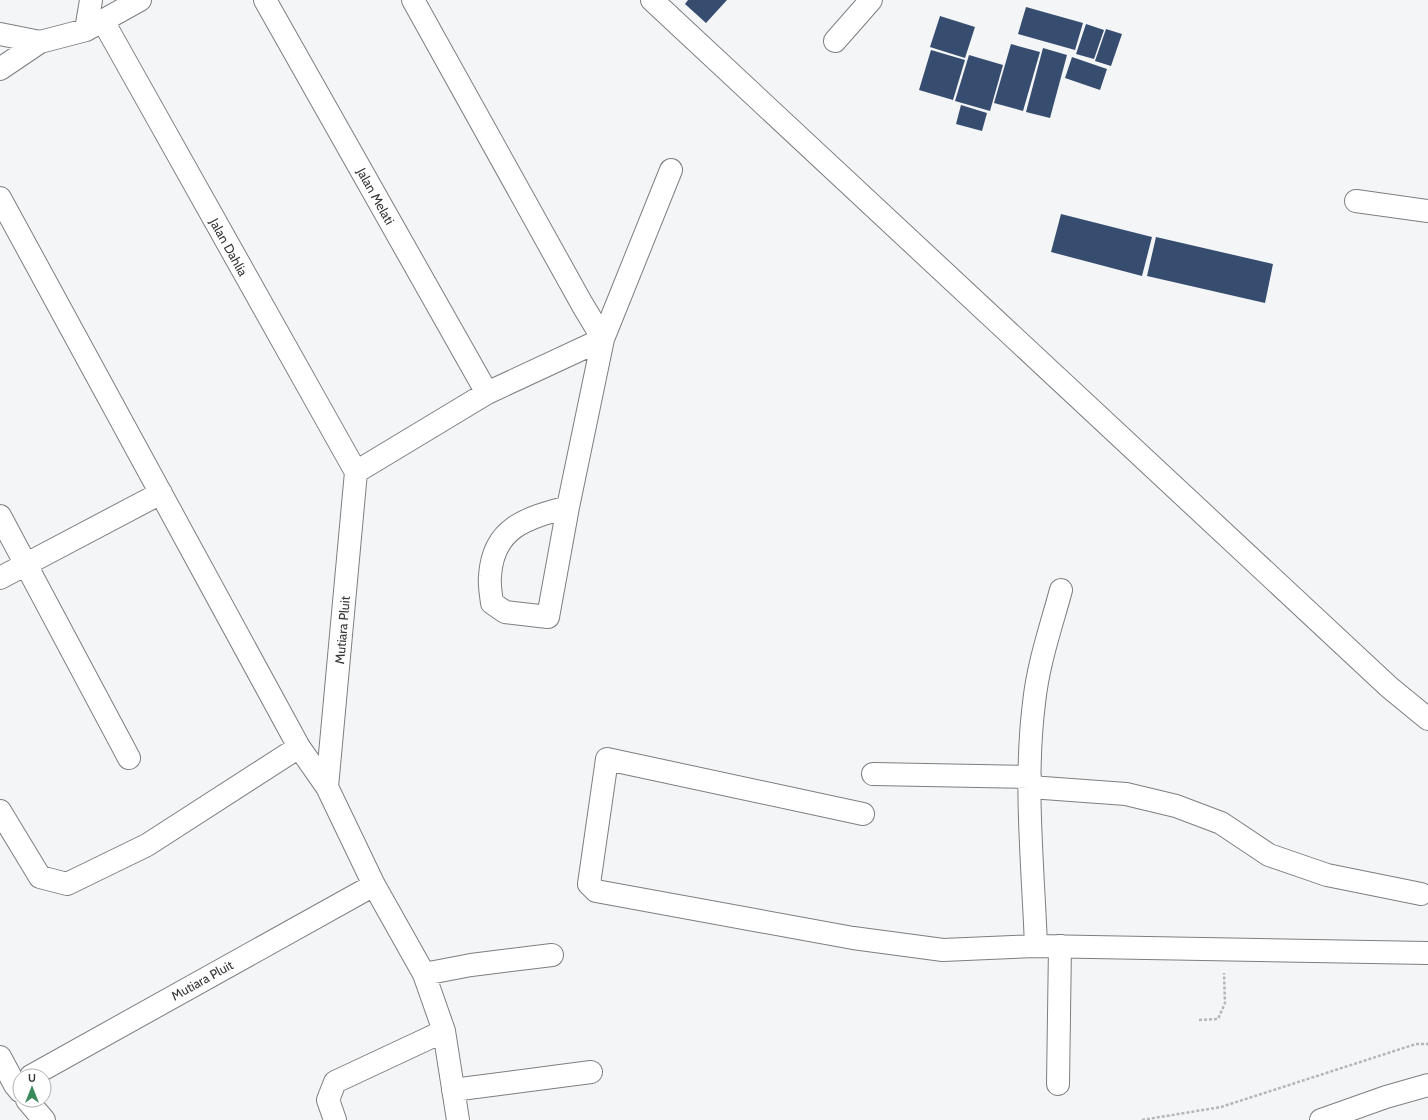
<svg xmlns="http://www.w3.org/2000/svg" width="1428" height="1120" viewBox="0 0 1428 1120" font-family="Cabin,sans-serif">
	<rect width="100%" height="100%" fill="#f4f5f7"/>
	<path fill="#374d70" d="M 688,0 L 727,0 L 706,23 L 685,4 Z
		M 1026,7 L 1083,23 L 1075,50 L 1018,34 Z
		M 940,16 L 975,27 L 965,58 L 930,47 Z
		M 1086,24 L 1104,30 L 1094,59 L 1076,54 Z
		M 1106,29 L 1122,34 L 1111,66 L 1095,61 Z
		M 1011,44 L 1040,52 L 1023,111 L 994,103 Z
		M 1043,48 L 1067,55 L 1050,118 L 1026,112 Z
		M 931,50 L 965,60 L 953,100 L 919,90 Z
		M 969,55 L 1003,65 L 990,111 L 955,101 Z
		M 1072,57 L 1107,69 L 1100,90 L 1065,78 Z
		M 961,105 L 987,113 L 982,131 L 956,124 Z
		M 1061,214 L 1152,237 L 1142,276 L 1051,252 Z
		M 1156,237 L 1273,264 L 1265,303 L 1147,276 Z"/>
	<g fill="none" stroke-linecap="round" stroke-linejoin="round">
		<defs>
			<path id="minor" d="M 265,0 L 487,393
				M 413,0 L 582,304 L 603,339
				M 652,0 L 1389,687 L 1428,719
				M 103,21 L 356,472
				M 86,30 L 91,0
				M 0,34 L 40,42
				M 835,41 L 871,0
				M 0,69 L 40,42 L 86,30 L 140,0
				M 0,198 L 299,747 L 327,787 L 374,885 L 424,974 L 444,1031 L 335,1082 L 328,1100 L 335,1120
				M 1356,201 L 1428,211
				M 356,472 L 487,393 L 603,339
				M 568,507 C 527,518 493,527 490,576 C 489,585 491,594 492,603 L 505,612 L 548,617 L 568,507 L 603,339 L 671,170
				M 0,516 L 129,758
				M 0,578 L 161,493
				M 873,774 L 1030,777
				M 327,787 L 356,472
				M 1030,787 L 1126,794 L 1176,806 L 1221,823 L 1269,855 L 1327,875 L 1421,894
				M 0,811 L 40,877 L 67,884 L 147,845 L 299,747
				M 863,814 L 607,759 L 589,884 L 596,891 L 853,938 L 943,950 L 1036,946 L 1428,953
				M 1036,946 C 1033,866 1024,783 1034,703 C 1038,664 1051,627 1061,590
				M 424,974 L 471,965 L 552,955
				M 444,1031 L 458,1120
				M 0,1057 L 15,1085 L 20,1091
				M 31,1076 L 374,885
				M 1058,1084 L 1060,946
				M 453,1090 L 591,1072
				M 27,1100 L 44,1120
				M 1321,1120 L 1386,1097 L 1428,1085"/>
		</defs>
		<use href="#minor" stroke="#7c7e80" stroke-width="24"/>
		<path stroke="#b5b6b8" stroke-width="2.5" stroke-dasharray="3 2" stroke-linecap="butt" d="M 1199,1020 L 1218,1019 L 1225,1003 L 1224,973
			M 1142,1120 L 1221,1107 L 1416,1044 L 1428,1044"/>
		<use href="#minor" stroke="#fff" stroke-width="22"/>
	</g>
	<g text-anchor="middle" stroke-width="4" stroke-linejoin="round" paint-order="stroke">
		<g font-size="13" fill="#353637" stroke="#fff">
			<text transform="translate(376 196) rotate(61)" y="5">Jalan Melati</text>
			<text transform="translate(229 247) rotate(61)" y="5">Jalan Dahlia</text>
			<text transform="translate(342 630) rotate(-85)" y="5">Mutiara Pluit</text>
			<text transform="translate(202 980) rotate(-29)" y="5">Mutiara Pluit</text>
		</g>
	</g>
	<g transform="translate(32 1088)"><circle r="19" fill="#ffffff" stroke="#aeafaf"/>
	<path d="M0-3L7 15L0 10L-7 15Z" fill="#398b5c"/>
	<text y="-6" font-size="11" font-weight="bold" text-anchor="middle" fill="#353637">U</text>
	</g>
</svg>
